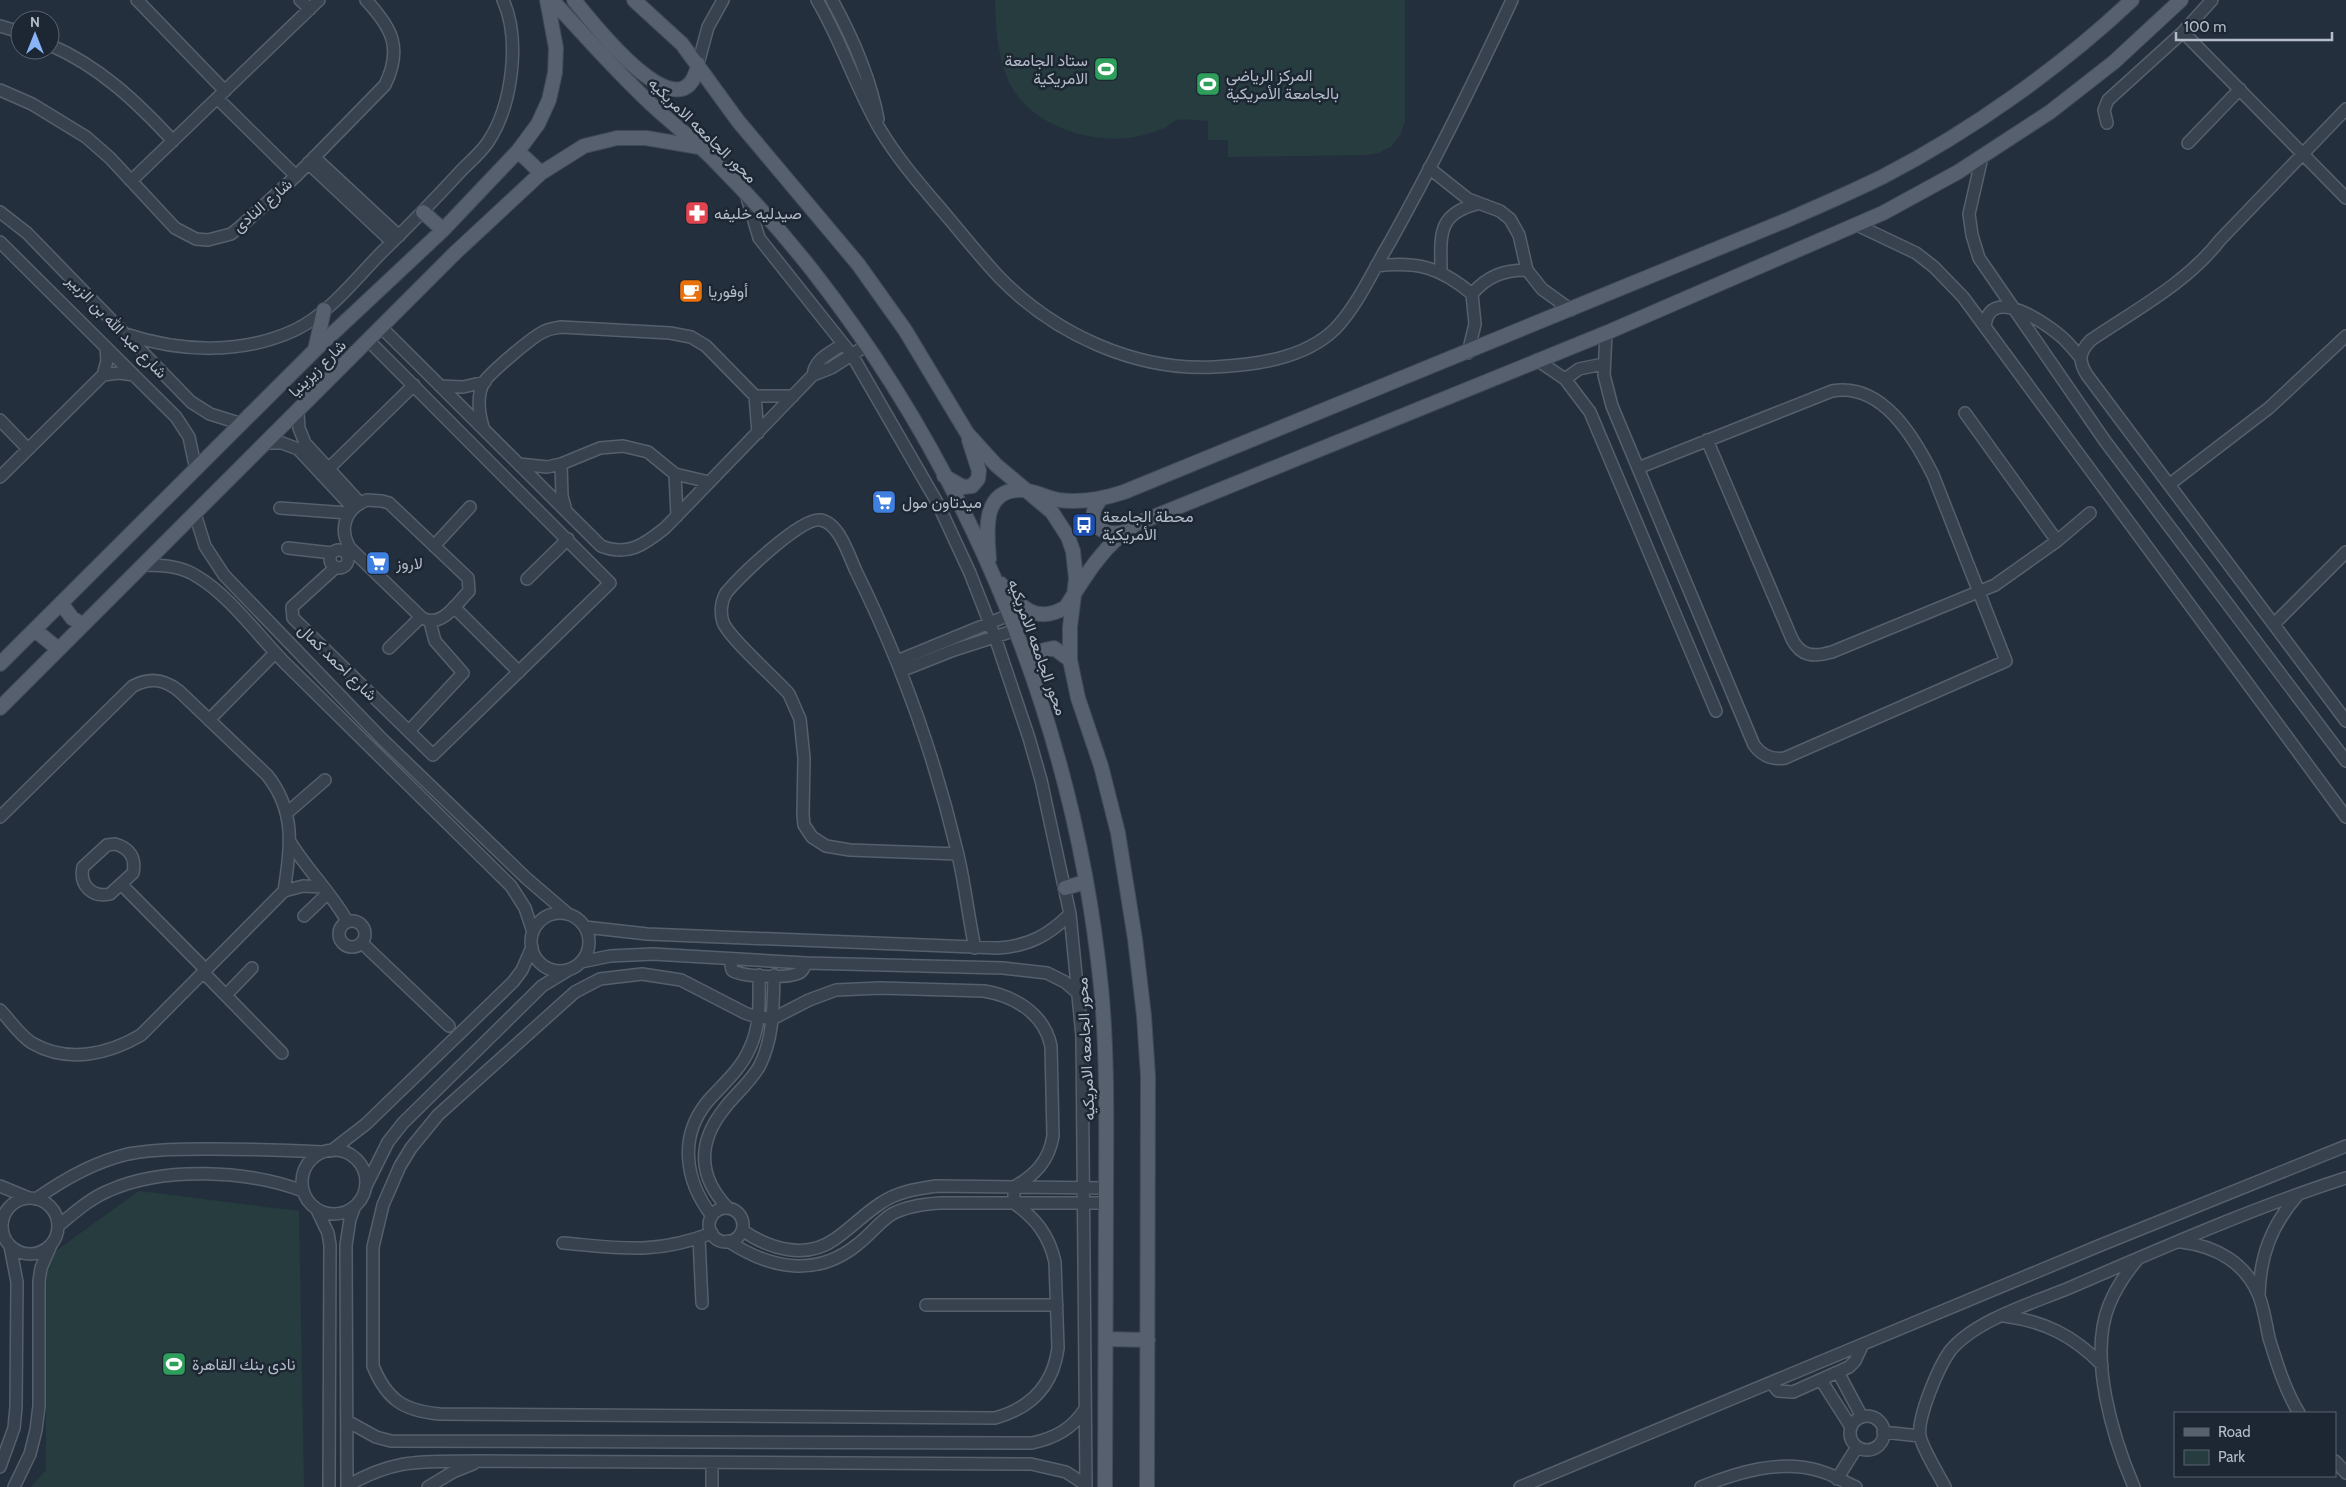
<svg xmlns="http://www.w3.org/2000/svg" width="2346" height="1487" viewBox="0 0 2346 1487" font-family="Cabin,Vazirmatn,sans-serif">
	<rect width="100%" height="100%" fill="#242f3e"/>
	<path fill="#263c3f" d="M 995,0 L 1405,0 L 1405,122 L 1400,135 L 1391,147 L 1378,153 L 1366,155 L 1228,157 L 1228,140 L 1208,140 L 1208,121 C 1198,120 1187,118 1177,120 C 1173,121 1168,126 1164,128 C 1155,132 1145,135 1135,137 C 1088,145 1024,124 1006,75 C 997,51 996,25 995,0 Z
		M 139,1191 L 299,1211 L 304,1487 L 31,1487 L 46,1470 L 46,1258 Z"/>
	<g fill="none" stroke-linecap="round" stroke-linejoin="round">
		<defs>
			<path id="minor" d="M 137,0 L 225,91
				M 300,0 L 310,9
				M 817,0 C 842,42 856,89 881,131 C 901,164 926,191 951,221 C 967,240 983,260 1000,278 C 1055,334 1135,371 1214,367 C 1255,365 1304,359 1335,329 C 1358,305 1373,270 1390,242 C 1434,163 1474,82 1512,0
				M 832,0 C 853,38 870,77 878,119
				M 0,26 L 20,32
				M 2183,32 L 2346,198
				M 50,45 C 99,66 137,102 173,141
				M 698,64 L 708,27 L 723,0
				M 0,90 L 32,104 L 86,137 L 110,158 L 175,228 L 196,239 L 208,240 L 231,234 L 240,227 L 296,176 L 385,85 C 403,48 392,28 366,0
				M 217,98 L 296,176
				M 2346,109 L 2220,240 C 2187,283 2135,310 2091,340 C 2079,352 2078,361 2087,375 L 2346,721
				M 2107,123 L 2104,110 L 2108,100 L 2183,32 L 2212,0
				M 2188,143 L 2240,89
				M 314,157 L 399,236
				M 1982,157 L 1969,214 L 1972,235 L 1979,258 L 2105,441 L 2346,761
				M 308,163 L 392,242
				M 1429,168 L 1468,199 L 1500,211 L 1510,219 L 1519,235 L 1527,270 L 1542,289 L 1571,310
				M 131,181 L 319,0
				M 746,194 L 759,238 L 852,355 L 938,504 L 970,573 L 995,637 L 1029,738 L 1041,780 L 1070,914 L 1082,1036 L 1086,1487
				M 0,212 L 27,233 L 191,402 L 210,414 L 242,424
				M 1857,225 L 1916,253 L 1934,267 L 1963,297 L 2346,817
				M 0,242 L 176,417 L 189,437 L 196,470
				M 1376,266 C 1417,261 1440,267 1472,294 L 1475,324 L 1468,353
				M 1441,272 C 1441,237 1436,214 1477,204
				M 1472,294 C 1487,276 1504,270 1527,270
				M 1985,327 C 1989,282 2049,325 2065,340 C 2070,345 2075,351 2080,357
				M 382,328 L 601,546 C 628,557 645,544 665,528 L 813,375 L 831,368 L 867,345
				M 1606,333 L 1604,375 L 1612,406 L 1754,745 C 1762,756 1772,760 1785,758 L 2006,661 L 1933,475 C 1914,437 1882,382 1832,391 L 1638,468
				M 125,334 C 180,352 241,355 295,330 C 329,314 356,278 382,252 C 409,226 434,200 459,173 C 468,163 480,154 488,142 C 512,106 521,40 503,0
				M 1537,360 L 1565,379 L 1590,412 L 1716,711
				M 103,375 L 119,373 L 134,375
				M 813,375 C 815,358 831,353 843,344
				M 1565,379 L 1579,369 L 1603,364
				M 440,386 L 463,387 L 485,382
				M 755,396 L 793,396
				M 298,413 L 299,428 L 305,443 L 360,503
				M 1965,413 L 2057,541
				M 0,420 L 28,449
				M 483,427 C 479,413 476,396 484,382 C 491,372 532,337 543,332 C 548,329 555,328 561,327 L 670,333 L 691,337 L 706,346 L 755,396 L 758,433
				M 1707,440 L 1792,639 C 1801,657 1814,657 1832,652 L 1995,585 L 2057,541 L 2090,513
				M 267,443 L 282,443 L 298,449 L 353,508
				M 519,464 L 547,467 L 561,464 L 600,448 L 623,446 L 648,452 L 675,474 L 709,482
				M 561,464 L 562,496 L 566,511
				M 675,474 L 677,516
				M 322,475 L 414,385
				M 0,477 L 103,375 L 107,361 L 106,347
				M 2170,484 L 2269,408 L 2346,336
				M 367,500 L 382,501 L 389,503 L 468,578 L 469,591 C 456,604 441,630 421,617 L 350,548 C 338,528 346,508 367,500 Z
				M 280,508 L 348,513
				M 195,514 L 205,546 L 224,575 L 382,739 L 526,878 L 568,914
				M 434,546 L 470,507
				M 288,548 L 332,553
				M330 559a9 9 0 1 1 18 0a9 9 0 1 1-18 0Z
				M 143,565 C 163,565 182,566 198,577 C 230,596 260,638 287,665 C 362,739 436,812 511,886 L 525,908 L 533,932
				M 336,567 L 292,607 L 293,618 L 433,755 L 610,583 L 369,341
				M 527,579 L 568,539
				M 454,607 L 519,672
				M 2274,624 L 2346,552
				M 389,648 L 421,617
				M 897,661 L 1009,615
				M 901,671 L 954,650 L 1016,630
				M 209,720 L 275,653
				M 409,731 L 463,673 L 435,641 L 430,622
				M 288,812 L 325,780
				M 0,817 L 133,686 C 150,677 164,679 179,691 L 267,775 C 296,811 291,848 284,891
				M 289,840 C 306,869 331,892 347,921
				M 115,844 C 130,848 136,858 133,873 L 110,894 C 92,898 79,885 83,867 L 107,845 Z
				M 958,854 L 850,850 L 826,846 L 812,837 L 804,825 L 803,815 L 804,758 L 800,719 L 789,694 C 776,679 728,637 723,622 C 720,613 721,601 726,593 C 739,577 801,517 820,520 C 839,522 849,556 856,571 C 900,660 934,754 957,851 C 965,883 968,916 975,948
				M 121,884 L 205,969
				M531 942a29 29 0 1 1 58 0a29 29 0 1 1-58 0Z
				M 304,916 L 328,893
				M339 934a13 13 0 1 1 26 0a13 13 0 1 1-26 0Z
				M 585,927 L 647,934 L 998,948 C 1029,946 1049,935 1070,914
				M 362,943 L 449,1026
				M 730,959 L 732,970 C 739,977 786,978 796,974 C 802,973 804,968 806,963
				M 581,962 L 610,956 L 653,954 L 806,963 L 1003,968 L 1047,973 L 1065,982 L 1079,994
				M 203,972 L 282,1053
				M 642,974 L 681,980 L 745,1013 L 759,1018 L 776,1017 L 809,1000 L 836,990 L 880,988 L 984,991 C 1014,996 1044,1013 1051,1046 L 1053,1136 C 1049,1161 1035,1175 1014,1187 L 1014,1203 C 1036,1219 1049,1235 1055,1262 L 1058,1348 C 1053,1386 1031,1408 995,1418 L 440,1414 C 404,1411 387,1400 373,1366 L 373,1247 L 383,1205 L 400,1166 L 411,1148 L 438,1115 L 575,992 L 600,979 Z
				M 226,995 L 252,968
				M 0,1010 C 10,1020 20,1036 32,1043 C 68,1064 109,1054 141,1035 L 284,891 L 303,886 L 322,887
				M302 1182a32 32 0 1 1 64 0a32 32 0 1 1-64 0Z
				M 331,1151 L 366,1124 L 513,982 L 522,970 L 532,947
				M 0,1186 L 29,1198
				M 366,1186 L 388,1142 L 403,1123 L 530,998 L 542,986 L 570,969
				M2 1226a28 28 0 1 1 56 0a28 28 0 1 1-56 0Z
				M 36,1199 C 64,1179 94,1162 128,1154 C 155,1149 181,1149 208,1149 C 247,1149 285,1150 323,1152
				M 728,1208 C 698,1177 697,1143 724,1109 C 735,1094 751,1082 760,1065 C 774,1036 773,1006 774,975
				M709 1225a17 17 0 1 1 34 0a17 17 0 1 1-34 0Z
				M 317,1210 L 328,1233 L 330,1245 L 329,1487
				M 712,1216 C 685,1181 678,1137 708,1101 C 723,1084 740,1070 749,1050 C 761,1026 759,1001 759,975
				M 58,1226 C 74,1213 89,1199 108,1191 C 163,1166 247,1170 303,1191
				M 742,1230 C 769,1249 806,1260 835,1239 C 851,1228 864,1214 881,1203 C 897,1192 916,1189 936,1186 L 1106,1188
				M 699,1238 L 702,1303
				M 728,1241 C 770,1269 817,1278 858,1244 C 870,1235 879,1222 892,1214 C 907,1206 924,1204 940,1203 L 1106,1203
				M 2181,1242 C 2216,1246 2246,1263 2259,1296 C 2264,1309 2266,1324 2269,1338 C 2277,1364 2285,1390 2299,1413
				M 563,1243 C 621,1248 655,1255 712,1233
				M 2259,1295 C 2260,1256 2271,1226 2297,1196
				M 926,1305 L 1057,1305
				M 2004,1316 C 2044,1321 2074,1336 2102,1365
				M 1838,1372 L 1862,1417
				M 1821,1380 L 1851,1427
				M 1771,1383 L 1778,1391 L 1793,1392 L 1849,1367 L 1855,1361 L 1862,1346
				M1850 1433a17 17 0 1 1 34 0a17 17 0 1 1-34 0Z
				M 347,1421 L 376,1437 L 391,1441 L 1032,1443 C 1055,1438 1072,1429 1085,1409
				M 1883,1432 L 1920,1436
				M 2335,1461 L 2346,1473
				M 0,1467 L 14,1428 L 16,1407 L 17,1282 L 10,1246
				M 1837,1479 L 1857,1447
				M 347,1486 C 397,1457 424,1462 479,1461 L 1031,1464 L 1066,1472 L 1086,1485
				M 14,1487 L 30,1454 L 36,1430 L 39,1406 L 39,1281 L 41,1268 L 51,1245
				M 347,1487 L 346,1245 L 350,1219 L 355,1206
				M 428,1487 L 453,1472 L 473,1464
				M 712,1487 L 712,1463
				M 1520,1487 L 2101,1245 L 2346,1146
				M 1701,1487 C 1738,1472 1780,1459 1820,1471 C 1832,1474 1844,1482 1856,1487
				M 1945,1487 C 1939,1475 1922,1448 1920,1436 C 1917,1417 1939,1366 1950,1351 C 1975,1320 2033,1303 2069,1288 C 2160,1249 2252,1208 2346,1178
				M 2134,1487 C 2113,1438 2088,1357 2109,1305 C 2116,1288 2125,1274 2137,1260"/>
			<path id="major" d="M 552,0 C 584,35 615,70 650,103 C 670,122 692,138 712,158 C 747,193 781,231 812,270 C 972,475 1075,727 1101,987 C 1108,1059 1106,1132 1106,1204 C 1105,1298 1106,1393 1105,1487
				M 574,0 C 591,21 684,141 698,64
				M 634,0 L 682,44 L 738,121 L 858,264 L 905,330 L 967,433 L 996,465 L 1052,512 L 1068,537 L 1073,551 L 1076,579 L 1070,627 L 1070,660 L 1078,698 L 1101,766 L 1118,833 L 1135,939 L 1144,1016 L 1148,1076 L 1147,1487
				M 518,151 L 541,173
				M 423,212 L 443,230
				M 315,350 L 324,310
				M 944,476 L 963,487 L 972,486 L 978,479 L 979,471 L 969,440
				M 1101,499 C 1083,519 1100,538 1123,532
				M 989,559 C 987,532 981,489 1022,490 C 1035,491 1046,498 1059,500 C 1082,503 1103,499 1124,492 L 1787,220 C 1819,206 1852,192 1884,176 C 1971,131 2061,67 2132,0
				M 1001,584 C 1020,607 1036,625 1066,607 C 1085,576 1105,543 1136,524 L 1606,333 L 1883,213 L 1958,172 L 2050,112 L 2114,62 L 2181,0
				M 61,603 L 72,618 L 83,625
				M 35,630 L 58,649
				M 0,664 L 315,350 L 443,230 L 518,151 L 538,124 L 549,100 L 555,73 L 556,48 L 547,0
				M 1034,676 L 1037,660 L 1044,650 L 1054,648 L 1070,660
				M 0,708 L 455,253 L 541,173 L 584,146 L 617,138 L 646,138 L 699,147
				M 1065,888 L 1085,882
				M 1106,1339 L 1148,1340"/>
		</defs>
		<use href="#minor" stroke="#565f6c" stroke-width="14"/>
		<use href="#major" stroke="#414a57" stroke-width="16"/>
		<use href="#minor" stroke="#38414e" stroke-width="11"/>
		<use href="#major" stroke="#56606e" stroke-width="14"/>
	</g>
	<defs>
		<symbol id="stadium-square" viewBox="-11 -11 22 22"><rect x="-9" y="-9" width="18" height="18" rx="4" fill="#2e9e5b" stroke="#1d2633"/><path d="M0-5a6.5 5 0 1 0 0 10a6.5 5 0 1 0 0-10ZM-3.5-1.8h7v3.6h-7Z" fill="#fff"/></symbol>
		<symbol id="pharmacy-square" viewBox="-11 -11 22 22"><rect x="-9" y="-9" width="18" height="18" rx="4" fill="#e0444e" stroke="#1d2633"/><path d="M-2-6h4v4h4v4h-4v4h-4v-4h-4v-4h4Z" fill="#fff"/></symbol>
		<symbol id="cafe-square" viewBox="-11 -11 22 22"><rect x="-9" y="-9" width="18" height="18" rx="4" fill="#e8710a" stroke="#1d2633"/><path d="M-5.5-4.5H6V0H3Q3 3.5 0 3.5H-2.5Q-5.5 3.5-5.5 0ZM3-3.2v2h1.7v-2ZM-6 4.5H4V6H-6Z" fill="#fff"/></symbol>
		<symbol id="supermarket-square" viewBox="-11 -11 22 22"><rect x="-9" y="-9" width="18" height="18" rx="4" fill="#3f7fe0" stroke="#1d2633"/><path d="M-6-5.5h2.5l.6 2H6L4.5 2H-2.5L-4.4-4H-6ZM-1.5 3.2a1.3 1.3 0 1 0 .1 0ZM3 3.2a1.3 1.3 0 1 0 .1 0Z" fill="#fff"/></symbol>
		<symbol id="bus-square" viewBox="-11 -11 22 22"><rect x="-9" y="-9" width="18" height="18" rx="4" fill="#1a4fb4" stroke="#1d2633"/><path d="M-5-6H5V4H4V6H2V4H-2V6H-4V4H-5ZM-3.5-4V0h7V-4ZM-3.5 1.2v1.5H-2V1.2ZM2 1.2v1.5H3.5V1.2Z" fill="#fff"/></symbol>
	</defs>
	<g fill-rule="evenodd">
		<use href="#stadium-square" x="1092" y="55" width="28" height="28"/>
		<use href="#stadium-square" x="1194" y="70" width="28" height="28"/>
		<use href="#pharmacy-square" x="683" y="199" width="28" height="28"/>
		<use href="#cafe-square" x="677" y="277" width="28" height="28"/>
		<use href="#supermarket-square" x="870" y="488" width="28" height="28"/>
		<use href="#bus-square" x="1070" y="511" width="28" height="28"/>
		<use href="#supermarket-square" x="364" y="549" width="28" height="28"/>
		<use href="#stadium-square" x="160" y="1350" width="28" height="28"/>
	</g>
	<g text-anchor="middle" stroke-width="5" stroke-linejoin="round" paint-order="stroke">
		<g font-size="16" fill="#b4bcc9" stroke="#1d2633" text-anchor="start">
			<text x="1088" y="66" text-anchor="end">ستاد الجامعة<tspan x="1088" dy="18">الامريكية</tspan></text>
			<text x="1226" y="81">المركز الرياضي<tspan x="1226" dy="18">بالجامعة الأمريكية</tspan></text>
			<text x="714" y="219">صيدليه خليفه</text>
			<text x="708" y="297">أوفوريا</text>
			<text x="902" y="508">ميدتاون مول</text>
			<text x="1102" y="522">محطة الجامعة<tspan x="1102" dy="18">الأمريكية</tspan></text>
			<text x="396" y="569">لاروز</text>
			<text x="192" y="1370">نادى بنك القاهرة</text>
		</g>
		<g font-size="16" fill="#b4bcc9" stroke="#1d2633">
			<text transform="translate(703 130) rotate(44)" y="6">محور الجامعه الامريكيه</text>
			<text transform="translate(262 205) rotate(-41)" y="6">شارع النادى</text>
			<text transform="translate(117 326) rotate(46)" y="6">شارع عبد الله بن الزبير</text>
			<text transform="translate(317 368) rotate(-45)" y="6">شارع زيزينيا</text>
			<text transform="translate(1038 647) rotate(70)" y="6">محور الجامعه الامريكيه</text>
			<text transform="translate(338 662) rotate(44)" y="6">شارع احمد كمال</text>
			<text transform="translate(1085 1049) rotate(-93)" y="6">محور الجامعه الامريكيه</text>
		</g>
	</g>
	<rect x="2174" y="1412" width="162" height="65" fill="#1d2633" stroke="#59626f"/>
	<rect x="2184" y="1428" width="25" height="8" fill="#56606e" stroke="#59626f"/>
	<text x="2218" y="1437" font-size="15" fill="#b4bcc9">Road</text>
	<rect x="2184" y="1450" width="25" height="15" fill="#263c3f" stroke="#59626f"/>
	<text x="2218" y="1462" font-size="15" fill="#b4bcc9">Park</text>
	<g transform="translate(35 35)"><circle r="24" fill="#1d2633" stroke="#59626f"/>
	<path d="M0-4L9 19L0 12L-9 19Z" fill="#8ab4f8"/>
	<text y="-8" font-size="14" font-weight="bold" text-anchor="middle" fill="#b4bcc9">N</text>
	</g>
	<path d="M2176 32v8h156v-8" fill="none" stroke="#b4bcc9" stroke-width="2.5"/>
	<text x="2184" y="32" font-size="15" fill="#b4bcc9" stroke="#1d2633" stroke-width="4" paint-order="stroke">100 m</text>
</svg>
